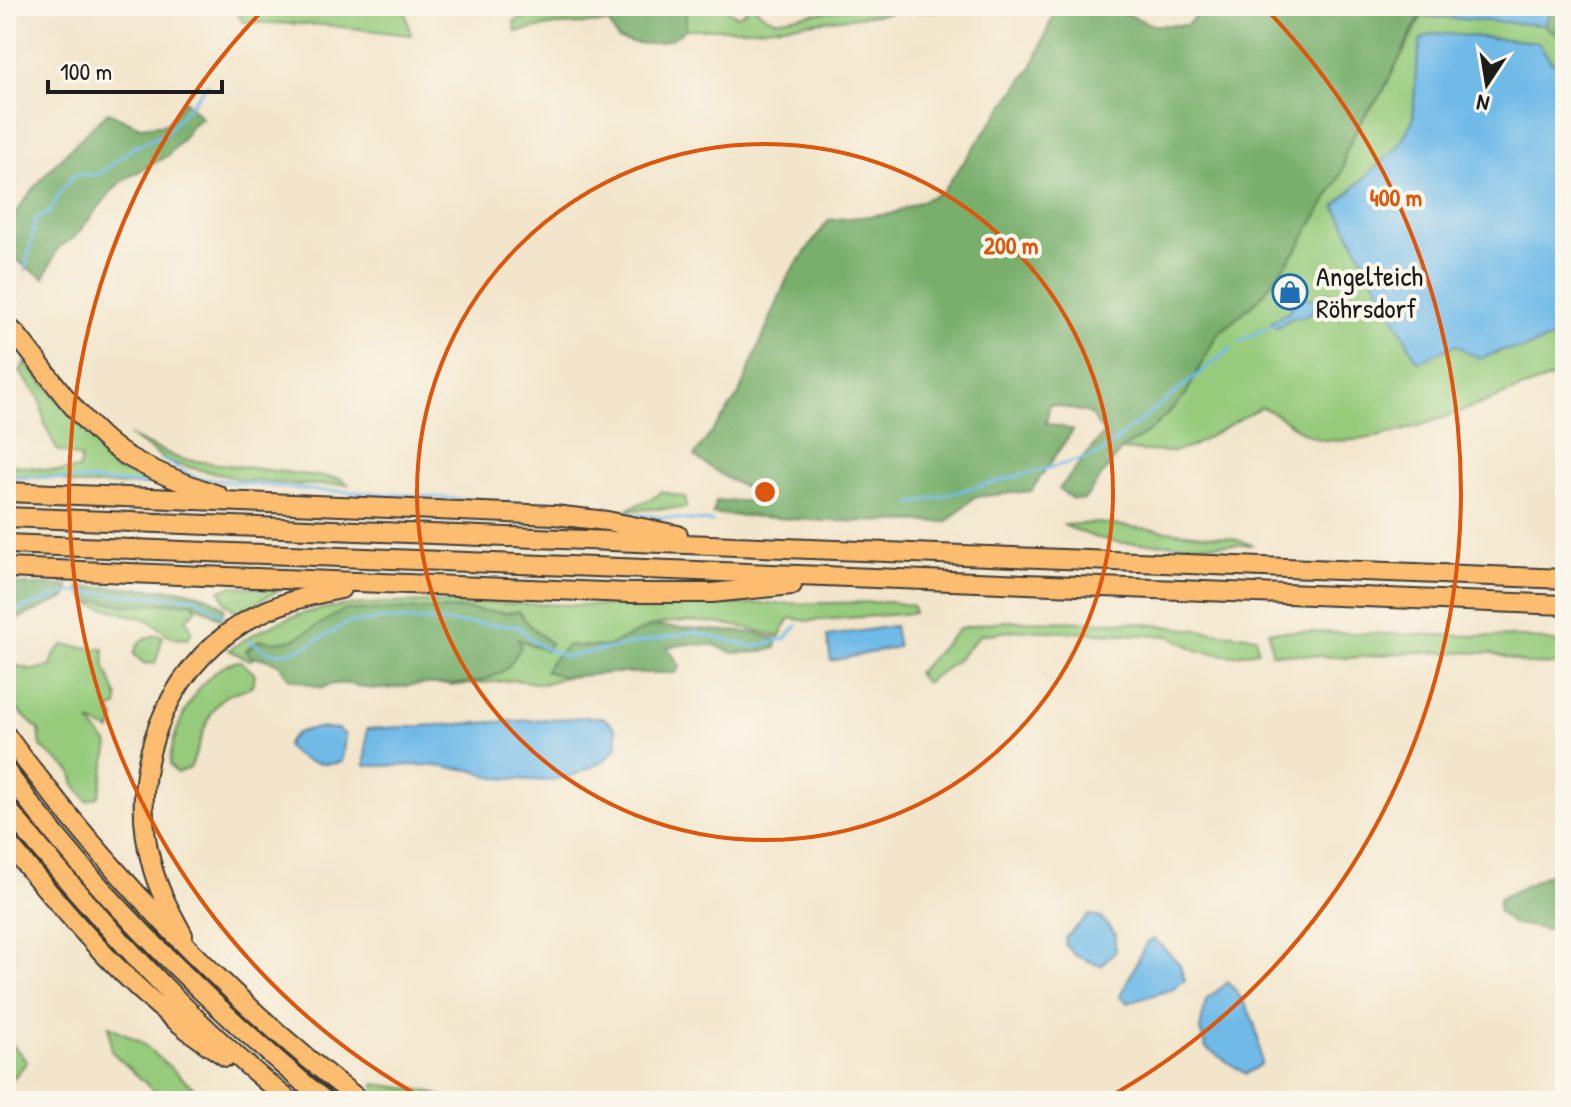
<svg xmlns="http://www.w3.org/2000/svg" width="1571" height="1107" viewBox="0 0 1571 1107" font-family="'Patrick Hand',sans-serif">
	<rect width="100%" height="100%" fill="#fbf7ec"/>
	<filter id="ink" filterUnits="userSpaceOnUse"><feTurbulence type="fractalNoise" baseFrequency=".0125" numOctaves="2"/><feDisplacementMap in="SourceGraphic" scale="16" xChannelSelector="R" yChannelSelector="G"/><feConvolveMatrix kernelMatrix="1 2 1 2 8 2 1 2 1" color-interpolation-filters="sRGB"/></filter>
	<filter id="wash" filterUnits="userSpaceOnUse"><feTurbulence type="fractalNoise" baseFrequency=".006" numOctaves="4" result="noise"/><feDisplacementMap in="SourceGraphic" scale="32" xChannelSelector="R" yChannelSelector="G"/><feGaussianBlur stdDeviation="1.8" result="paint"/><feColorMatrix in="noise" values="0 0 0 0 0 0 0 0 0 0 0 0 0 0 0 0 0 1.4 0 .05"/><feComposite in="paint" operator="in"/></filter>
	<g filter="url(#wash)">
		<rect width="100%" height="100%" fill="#f2e5cb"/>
		<path fill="#96cb7c" stroke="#59744c" stroke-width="2" d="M 233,6 L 404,6 L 411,35 L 324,25 L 243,22 Z
			M 556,6 L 606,6 L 602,12 L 609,23 L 555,25 L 516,32 L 514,21 Z
			M 686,6 L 721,6 L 737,16 L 746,11 L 747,6 L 753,6 L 765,16 L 776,20 L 859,6 L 1045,6 L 899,12 L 757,29 L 686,29 Z
			M 1422,16 L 1544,25 L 1565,40 L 1565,373 C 1542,382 1519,389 1496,398 C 1449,416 1376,446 1325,440 C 1300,437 1284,415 1261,407 L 1189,448 L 1172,452 L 1121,450 L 1150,431 L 1185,396 L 1216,336 L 1273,280 L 1296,251 L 1337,182 L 1344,167 L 1345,154 L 1359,124 L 1383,91 Z
			M 25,362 L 86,432 L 117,461 L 114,470 L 142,477 L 145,485 L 77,485 L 57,478 L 6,477 L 6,464 L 59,471 L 79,469 L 81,458 L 57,450 L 45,425 L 40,399 L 20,372 Z
			M 129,436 L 180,459 L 341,479 L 348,484 L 302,485 L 244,480 L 171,463 Z
			M 661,491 L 686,498 L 686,508 L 625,510 L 657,496 Z
			M 1096,523 L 1231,538 L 1253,545 L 1121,543 L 1094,537 L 1063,525 Z
			M 231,586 L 281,589 L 237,613 L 225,602 L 220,590 Z
			M 99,601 L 124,605 L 192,602 L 197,609 L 186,619 L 192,631 L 188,639 L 173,638 L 148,620 L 89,604 Z
			M 436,602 L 620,606 L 893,602 L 913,606 L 914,613 L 808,621 L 790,618 L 779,637 C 746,625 684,615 650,627 C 635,633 621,645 605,647 C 593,649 580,646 568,645 L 545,671 L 565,677 L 543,684 L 515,680 L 449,686 L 490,678 L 517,638 L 550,643 L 529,625 L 519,611 L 507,613 L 464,609 L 345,610 L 294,639 L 277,642 L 259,640 L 246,650 L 253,658 L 250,660 L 229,650 C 298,600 355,604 436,602 Z
			M 1000,621 L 1130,622 L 1256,637 L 1258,651 L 1232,656 L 1199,651 L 1169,636 L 1018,630 L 980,635 L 956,661 L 925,683 L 917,673 L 960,628 Z
			M 1269,631 L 1525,637 L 1565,644 L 1565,665 L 1527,664 L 1492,653 L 1412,652 L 1350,658 L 1272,653 Z
			M 154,635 L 163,636 L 155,664 L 143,663 L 134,654 L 139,642 Z
			M 63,645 L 104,649 L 105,667 L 118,698 L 117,707 L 110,709 L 115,718 L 111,731 L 89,722 L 109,745 L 99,796 L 87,801 L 75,784 L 71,771 L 41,747 L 39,730 C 10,704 6,702 6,663 L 33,670 L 51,666 L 55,653 Z
			M 240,661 L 255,674 L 252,686 C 243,691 230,692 223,698 C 204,716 201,745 190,768 L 177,773 L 170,765 C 170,731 202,664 240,661 Z
			M 109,1026 L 140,1041 L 209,1101 L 166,1101 L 159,1096 L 111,1051 Z
			M 6,1037 L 27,1062 L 6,1087 Z
			M 375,1084 L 427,1091 L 456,1101 L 381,1101 L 374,1096 Z"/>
		<path fill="#78af6c" stroke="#4a6644" stroke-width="2" d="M 606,6 L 686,6 L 686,29 C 665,47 644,46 618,39 L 602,12 Z
			M 1057,6 L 1107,6 L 1153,25 L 1187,25 L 1204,6 L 1425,6 L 1383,91 L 1359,124 L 1345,154 L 1344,167 L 1337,182 L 1296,251 L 1260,298 L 1216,336 L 1185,396 L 1150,431 L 1121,450 L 1084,500 L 1072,499 L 1059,489 L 1104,433 L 1089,413 L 1050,404 L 1046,423 L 1073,430 L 1031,491 L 974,497 L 947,522 L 825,521 L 713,514 L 716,501 L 750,501 L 758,494 L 726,478 L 694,456 L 738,396 L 789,274 L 829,220 L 891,214 L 942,192 L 1033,65 Z
			M 1553,6 L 1565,6 L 1565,40 L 1544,25 Z
			M 185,100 L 202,118 L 191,126 L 182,140 L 167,156 L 125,179 L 111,192 L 75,237 L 58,248 L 44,278 C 34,271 11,260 6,247 C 0,209 83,137 108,112 L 140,127 L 166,124 Z
			M 6,584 L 69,586 L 67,597 L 17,619 L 6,617 Z
			M 105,587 L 183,590 L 209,597 L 225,608 L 221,619 L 192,602 L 124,605 L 99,601 L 89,604 L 79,588 Z
			M 464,609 L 507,613 L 519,611 L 529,625 L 550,643 L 546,651 L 518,639 L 521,647 C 517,653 512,662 507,668 C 486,686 453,684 428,684 C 411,684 395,689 377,689 C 355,688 344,678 322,688 L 288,678 L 281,665 L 263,658 L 253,658 L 246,651 L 260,640 L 277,642 L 294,639 L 344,610 Z
			M 652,626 L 758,633 L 778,640 L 776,648 L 761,652 L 733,653 L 714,645 L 688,644 L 667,647 L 680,666 L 676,673 L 612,673 L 565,677 L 545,671 L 550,662 L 568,645 L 606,647 Z
			M 1565,861 L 1565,922 L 1552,931 L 1511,923 L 1498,911 L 1499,899 L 1547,875 Z"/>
		<path fill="#6fbae8" stroke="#466b82" stroke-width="2" d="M 1425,6 L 1553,6 L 1544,25 L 1422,16 Z
			M 1435,33 L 1538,42 L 1551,61 L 1565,68 L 1565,333 L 1524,349 L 1503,350 L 1480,359 L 1455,345 L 1418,362 L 1335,206 L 1400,144 L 1413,119 L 1416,69 L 1421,39 Z
			M 1327,292 L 1330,296 L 1316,304 L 1309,315 L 1292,318 L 1275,328 L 1271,322 L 1288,312 L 1300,298 L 1314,299 Z
			M 894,626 L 898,647 L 831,661 L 827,636 Z
			M 589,717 L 603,717 L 616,729 L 617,747 L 604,761 L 574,775 L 548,781 L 495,778 L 472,770 L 426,765 L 365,766 L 367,729 Z
			M 322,728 L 338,729 L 345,735 L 342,762 C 322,767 297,763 286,745 C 294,730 307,729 322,728 Z
			M 1089,915 L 1101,918 L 1115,934 L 1115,951 L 1101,966 L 1076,956 L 1065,945 L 1066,937 Z
			M 1154,939 L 1179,963 L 1185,980 L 1173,989 L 1128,1003 L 1120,997 L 1146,943 Z
			M 1228,982 C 1252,1008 1259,1029 1261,1064 L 1246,1074 L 1206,1048 L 1200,1030 L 1206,1000 Z"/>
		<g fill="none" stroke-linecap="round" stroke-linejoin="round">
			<path stroke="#6fbae8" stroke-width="3" d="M 25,271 L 36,218 L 49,213 L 60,193 L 75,174 L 98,175 L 134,147 L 165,134 L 208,84
				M 13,301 L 17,297
				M 1240,342 L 1274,324
				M 162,459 L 195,478 L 310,490 L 396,494 L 533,505
				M 6,475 L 148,484
				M 911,504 L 1098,455 L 1231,348
				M 600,511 L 712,522
				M 6,614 L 69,592 L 195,598 L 223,615
				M 248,640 L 271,653 L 286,653 L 307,646 L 348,623 L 384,619 L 517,626 L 541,647 L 566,657 L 694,632 L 754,647 L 786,638 L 797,626"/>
		</g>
	</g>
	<g filter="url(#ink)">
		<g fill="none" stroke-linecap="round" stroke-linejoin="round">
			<defs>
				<path id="motorway" d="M 6,325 L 16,334 C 47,372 82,426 122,453 C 151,471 185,484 218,495
					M 6,492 L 554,515 L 607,521 L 678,535
					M 6,517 L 1565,579
					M 6,544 L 1565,605
					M 6,568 L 629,593 L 712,593 L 792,585
					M 6,735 C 25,762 46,786 66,812 C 154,919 251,1017 361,1101
					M 6,771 C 96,895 207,1003 325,1101
					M 6,807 C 92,912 183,1016 290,1101
					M 6,841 C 72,921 138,1001 226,1057
					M 183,935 C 170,911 157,888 151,862 C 127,772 163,672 243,623 C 273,604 306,596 341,589"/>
			</defs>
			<use href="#motorway" stroke="#3c3a36" stroke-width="22"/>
			<use href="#motorway" stroke="#fcbd6f" stroke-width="18"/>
		</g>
	</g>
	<g fill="none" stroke="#de560d" stroke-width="4">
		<circle cx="765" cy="492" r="348"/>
		<path d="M428 1101A696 696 0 0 1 264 9M1266 9A696 696 0 0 1 1102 1101"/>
	</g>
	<defs>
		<symbol id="shop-ring" viewBox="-11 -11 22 22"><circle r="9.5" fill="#fbf7ec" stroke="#1f6fb2" stroke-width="1.5"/><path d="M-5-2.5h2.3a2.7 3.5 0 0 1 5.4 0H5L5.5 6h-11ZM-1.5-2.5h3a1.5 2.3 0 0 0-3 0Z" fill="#1f6fb2"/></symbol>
	</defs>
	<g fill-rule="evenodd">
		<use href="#shop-ring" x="1270" y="272" width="40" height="40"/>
	</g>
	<g text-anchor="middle" stroke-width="8" stroke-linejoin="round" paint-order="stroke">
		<g font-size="28" fill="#1c1c1c" stroke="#fbf7ec" text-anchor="start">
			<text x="1316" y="286">Angelteich<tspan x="1316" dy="32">Röhrsdorf</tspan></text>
		</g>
	</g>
	<circle cx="765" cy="492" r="12" fill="#de560d" stroke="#fbf7ec" stroke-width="4"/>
	<g font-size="24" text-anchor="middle" font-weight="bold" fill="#de560d" stroke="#fbf7ec" stroke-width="8" stroke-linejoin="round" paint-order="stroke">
		<text x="1396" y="206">400 m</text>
		<text x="1011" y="254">200 m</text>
	</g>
	<rect width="1571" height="1107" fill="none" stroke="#fbf7ec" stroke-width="32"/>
	<g transform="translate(1487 84) rotate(192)" stroke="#fbf7ec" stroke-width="6" paint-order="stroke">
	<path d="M0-6L14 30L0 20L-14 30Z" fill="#1c1c1c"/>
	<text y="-12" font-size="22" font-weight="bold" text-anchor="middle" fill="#1c1c1c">N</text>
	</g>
	<path d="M48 80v12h174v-12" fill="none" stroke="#1c1c1c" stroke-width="4"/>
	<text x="60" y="80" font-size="24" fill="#1c1c1c" stroke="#fbf7ec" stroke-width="6" paint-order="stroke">100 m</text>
</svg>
